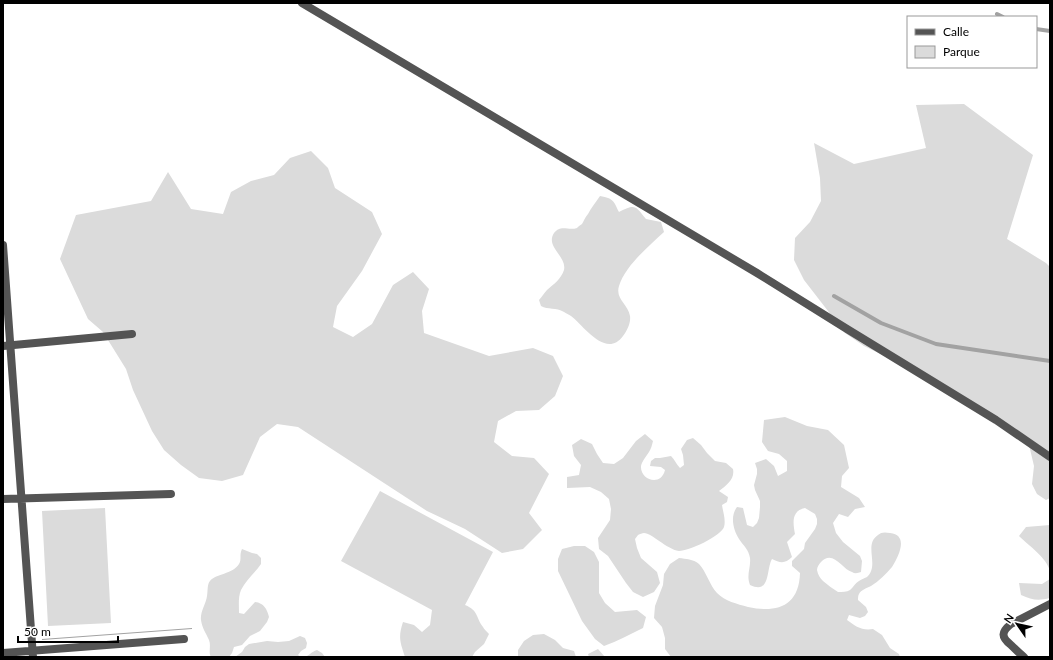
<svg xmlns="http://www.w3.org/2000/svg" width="1053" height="660" viewBox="0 0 1053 660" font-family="Lato,sans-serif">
	<rect width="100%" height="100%" fill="#fff"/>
	<path fill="#dbdbdb" d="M 964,104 L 1033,155 L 1007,239 L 1046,263 L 1050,267 L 1050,498 L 1046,500 L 1037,494 L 1032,484 L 1034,466 L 1029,445 L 922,374 L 864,346 L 845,333 L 804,280 L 794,260 L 795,238 L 810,222 L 821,201 L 820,178 L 814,143 L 854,164 L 926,148 L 916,105 Z
		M 311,151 L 328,168 L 335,188 L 372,212 L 382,234 L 362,271 L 337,306 L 333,327 L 353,337 L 372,324 L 393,285 L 413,272 L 429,289 L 422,311 L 424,333 L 489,356 L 533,348 L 553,356 L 563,376 L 555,396 L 539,410 L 516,411 L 498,421 L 494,442 L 512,456 L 534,458 L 549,474 L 529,513 L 542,530 L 523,549 L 502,553 L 465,529 L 427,511 L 298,427 L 277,424 L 260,437 L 243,475 L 222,481 L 199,478 L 181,465 L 164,450 L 152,431 L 133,390 L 126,369 L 103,332 L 88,319 L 60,259 L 76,215 L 151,201 L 168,172 L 191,209 L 223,214 L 231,192 L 251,181 L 274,175 L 290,158 Z
		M 600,196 C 614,199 613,200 619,212 C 635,204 635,205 646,219 L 661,222 L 664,232 C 649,246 625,266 619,286 C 615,299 628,304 630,316 C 631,323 627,331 623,336 C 606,359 584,326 571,316 C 569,315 566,313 564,312 C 556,307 548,310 541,306 L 539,300 C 542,297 544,293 547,290 C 554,284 561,279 564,270 C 567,256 545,247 554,233 C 561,224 568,231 577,228 C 578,227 580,225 582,224 C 584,221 585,217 588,214 C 591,208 596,202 600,196 Z
		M 785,417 L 807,426 L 828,430 L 844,445 L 849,468 L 842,476 L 841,487 L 859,498 L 865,507 L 855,509 L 848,517 L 839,514 L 833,523 L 836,533 L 843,542 L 860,556 L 862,561 L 861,572 C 858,573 855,574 852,572 C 842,569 833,549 821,562 C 819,564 817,567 817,570 C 818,575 820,578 823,581 C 828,585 833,589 838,592 C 842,592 847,592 850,590 C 853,588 855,583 859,581 C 861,580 864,578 867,577 C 880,565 863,545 878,535 C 881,532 885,532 890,533 C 909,535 899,556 892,567 C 886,574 879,581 871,586 C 867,588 861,590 859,594 C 858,595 858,599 858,600 L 866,607 L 868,612 L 865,616 L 860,618 L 849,615 L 847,620 C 855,626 862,631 873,629 L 882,635 L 890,648 L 899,654 L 900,657 L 671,657 L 665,649 L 665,638 L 662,627 L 654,618 L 655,606 L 663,585 L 664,574 L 670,564 L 679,558 C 686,559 693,559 699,564 C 706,571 710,586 717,593 C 725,601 737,604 748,607 C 776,613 799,607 800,573 L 792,566 L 792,561 L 804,549 L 805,543 L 815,529 L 817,524 L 817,519 L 815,514 L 805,508 C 791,511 793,523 795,534 L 787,542 L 792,557 C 785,564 780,563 772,559 C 766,569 771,595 750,585 C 746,575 751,568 750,558 C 749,550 743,545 739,539 C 733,530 730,516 737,507 L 743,508 L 747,525 L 753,527 L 757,523 L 759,518 L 760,507 L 760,501 L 755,490 L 754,485 L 757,474 L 757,469 L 755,463 L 766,459 L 774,466 L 778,476 L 787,471 L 787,461 L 779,454 L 768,451 L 762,442 L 764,420 Z
		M 645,434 L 653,441 C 652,445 651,449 649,452 C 646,457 642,461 641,466 C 640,480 661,487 665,470 L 661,467 L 650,466 L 651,461 L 655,458 L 660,458 L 671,456 C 675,460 676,464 680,468 L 684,465 L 683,455 L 681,449 L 687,440 L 693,438 L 701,445 L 707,453 L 715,461 L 726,463 L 733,469 C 735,479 727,485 719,491 L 728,497 L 727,502 L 722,505 C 723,512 726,520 724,527 C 721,536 689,551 679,551 C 666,549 652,533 644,533 C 642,533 640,534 638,535 L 635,539 L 637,548 L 641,558 L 657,572 L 660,583 L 654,592 L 643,597 L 633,592 L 626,583 L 608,556 L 599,549 L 598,538 L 610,520 L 611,509 L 609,499 L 601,492 L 590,487 L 567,488 L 567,477 L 579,475 L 581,465 L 574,456 L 572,445 L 581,439 L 592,444 L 597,454 L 603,463 L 614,464 L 623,458 L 636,441 Z
		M 380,491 L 493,552 L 465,605 C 479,611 475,616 483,627 C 484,629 487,632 489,634 L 484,644 L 475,652 L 472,657 L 405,657 C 400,642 398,637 403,622 L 414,625 L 422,632 L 430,625 L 432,610 L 341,561 Z
		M 105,508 L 111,623 L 48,626 L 42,511 Z
		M 1050,525 L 1050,571 C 1047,558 1028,545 1019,536 L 1026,527 Z
		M 574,546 L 585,546 L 594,552 L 599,562 L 599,593 L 605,603 L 615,612 L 637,610 L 646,617 L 643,628 C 630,634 618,641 604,646 L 595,639 L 582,621 L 558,571 L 558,559 L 562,549 Z
		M 242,549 L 252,553 L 257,554 L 261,558 L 261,564 C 255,573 246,580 241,590 C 238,597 239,606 239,613 L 244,614 L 255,602 C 264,603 267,609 269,617 L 267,622 L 260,631 L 250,636 L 242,645 L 234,647 L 232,653 L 229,657 L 211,657 L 210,655 C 209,650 211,645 209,640 C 206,633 202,628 201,620 C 200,612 206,604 207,596 C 208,591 207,584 210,581 C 215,574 233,574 239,564 C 242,559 239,555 242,549 Z
		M 1050,579 L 1050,598 C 1038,601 1032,600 1021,595 L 1019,583 L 1042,584 Z
		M 544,634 L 555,640 L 563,648 L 574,651 L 576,657 L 518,657 L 518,650 L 524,641 L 533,635 Z
		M 300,636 L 305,638 L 307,643 L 306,648 L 301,651 L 298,655 L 301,657 L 235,657 L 242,652 L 245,647 L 249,644 L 267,641 L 278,642 L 289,641 Z
		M 598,649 L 605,657 L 589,657 L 588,654 Z
		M 317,650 L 322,653 L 325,657 L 305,657 C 310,655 311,652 317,650 Z"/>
	<path fill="#a2a2a2" d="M 192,628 L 192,629 L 42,640 L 42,639 Z"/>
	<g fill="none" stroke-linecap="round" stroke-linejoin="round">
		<path stroke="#a2a2a2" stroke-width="4" d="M 997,14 L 1003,17
			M 1036,29 L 1050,31
			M 834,296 L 881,323 L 936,344 L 1050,361"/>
		<path stroke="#545454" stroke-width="8" d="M 302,3 L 757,273 L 847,329 L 996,420 L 1050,457
			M 3,245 L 33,657
			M 3,346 L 132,334
			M 3,499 L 171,494
			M 3,653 L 184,639
			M 1024,657 C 1019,653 1015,649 1011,645 C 1001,637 1001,632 1011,624 L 1050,604"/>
	</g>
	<rect width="1053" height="660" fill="none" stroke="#000000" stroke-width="8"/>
	<rect x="907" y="16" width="130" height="52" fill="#ffffff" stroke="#999999"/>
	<rect x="915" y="29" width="20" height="6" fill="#545454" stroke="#999999"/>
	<text x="943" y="36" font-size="12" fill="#000000">Calle</text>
	<rect x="915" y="46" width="20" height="12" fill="#dbdbdb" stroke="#999999"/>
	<text x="943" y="56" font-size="12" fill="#000000">Parque</text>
	<g transform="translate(1017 624) rotate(304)" stroke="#ffffff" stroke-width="3" paint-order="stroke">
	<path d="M0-3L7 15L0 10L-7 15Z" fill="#000000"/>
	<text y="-6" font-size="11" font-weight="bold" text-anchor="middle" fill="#000000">N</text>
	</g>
	<path d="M18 636v6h100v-6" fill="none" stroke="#000000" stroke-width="2"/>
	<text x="24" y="636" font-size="12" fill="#000000" stroke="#ffffff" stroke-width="3" paint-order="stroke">50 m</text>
</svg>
